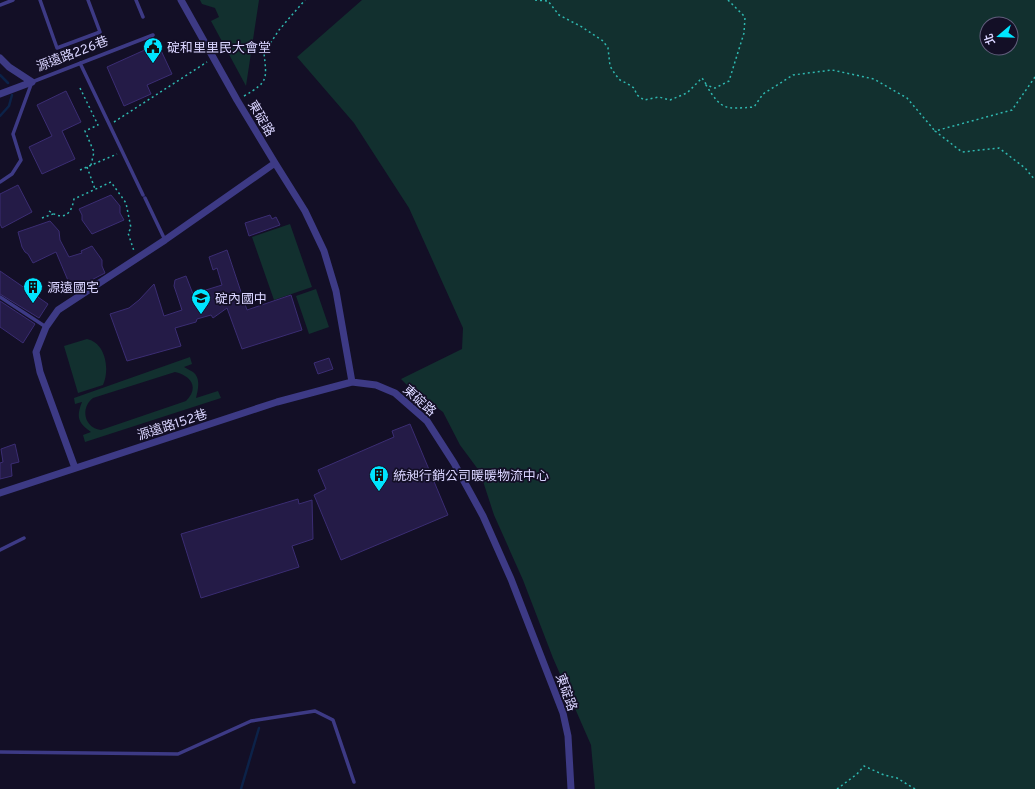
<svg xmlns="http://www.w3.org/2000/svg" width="1035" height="789" viewBox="0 0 1035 789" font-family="Overpass,'Noto Sans TC',sans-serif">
	<rect width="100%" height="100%" fill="#130f26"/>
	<path fill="#12302f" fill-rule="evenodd" d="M 200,0 L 259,0 L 246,86 L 211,21 L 219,17 L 215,8 L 202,4 Z
		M 362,0 L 1035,0 L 1035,789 L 595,789 L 591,745 L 553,658 L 523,580 L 494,515 L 480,472 L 460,445 L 443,412 L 409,387 L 401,379 L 462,349 L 463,328 L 409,208 L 354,123 L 297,57 ZM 987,24 L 1011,24 L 1011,48 L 987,48 Z
		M 290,224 L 312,287 L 274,300 L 252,237 Z
		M 316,289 L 329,327 L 309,334 L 296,296 Z
		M 87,339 C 106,343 110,370 103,385 L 78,393 L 64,346 Z
		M 190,357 L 192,364 L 184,367 C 187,369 190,370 193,372 C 201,378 198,390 196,398 L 218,391 L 221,398 L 85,442 L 83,435 L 91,432 C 78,423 76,417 82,402 L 75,404 L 74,398 ZM 175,372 C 192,376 199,388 186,401 L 101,430 C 84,428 80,408 93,398 Z"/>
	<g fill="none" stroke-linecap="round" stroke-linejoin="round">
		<path stroke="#0c2248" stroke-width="2.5" d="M 0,75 L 8,83
			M 0,116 L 9,106 L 12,95
			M 241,789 L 259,728"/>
	</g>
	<path fill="#241b47" stroke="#3b2d73" d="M 158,44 L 172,74 L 147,85 L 151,94 L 124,106 L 107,67 Z
		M 66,91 L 81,122 L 62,131 L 75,159 L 42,174 L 29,147 L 52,136 L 37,105 Z
		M 18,185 L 32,212 L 2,228 L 0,224 L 0,194 Z
		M 111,195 L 120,206 L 120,213 L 124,220 L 92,234 L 82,220 L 82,215 L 79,209 Z
		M 270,215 L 272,219 L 276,217 L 280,225 L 249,236 L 245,223 Z
		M 50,221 L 59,231 L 60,240 L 69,257 L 82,253 L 81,251 L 92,246 L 102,260 L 102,266 L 105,273 L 72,290 L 56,252 L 33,263 L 28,254 L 25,252 L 22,247 L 18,232 Z
		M 227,250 L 247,310 L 291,295 L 302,330 L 242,349 L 227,308 L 213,318 L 211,315 L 197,319 L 196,322 L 175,328 L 181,346 L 127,361 L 110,314 L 129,308 L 139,300 L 154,284 L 164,316 L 182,310 L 174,286 L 175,280 L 186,276 L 193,294 L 222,285 L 217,268 L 213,270 L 209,257 Z
		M 0,271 L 48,304 L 39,318 L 0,294 Z
		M 0,301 L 35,324 L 23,343 L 0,327 Z
		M 329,358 L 333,369 L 318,374 L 314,363 Z
		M 410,424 L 448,515 L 341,560 L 314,495 L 326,489 L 318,470 L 394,437 L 392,431 Z
		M 15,444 L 19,462 L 11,464 L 12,476 L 0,479 L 0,463 L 3,462 L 1,449 Z
		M 298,499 L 299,504 L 312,500 L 313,539 L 292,546 L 299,567 L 201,598 L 181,534 Z"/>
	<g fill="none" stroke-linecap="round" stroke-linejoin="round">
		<path stroke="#2fb8b0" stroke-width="1.5" stroke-dasharray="2 3" stroke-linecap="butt" d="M 535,0 L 548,1 L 559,15 L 582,27 L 603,41 L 608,48 L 610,66 L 615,74 L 620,80 L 628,84 L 634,88 L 637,95 L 644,100 L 659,97 L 670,100 L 687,93 L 702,78 L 706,84
			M 728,0 L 745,17 L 744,33 L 729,81 L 715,88 L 706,85 C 722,111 725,109 754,107 L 763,94 L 793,75 L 832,70 L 874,79 L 907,98 L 935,131
			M 1035,77 L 1012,110 L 935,131 L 962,152 L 999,148 L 1025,168 L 1035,180
			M 80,88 L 98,125 L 85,131 L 94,152 L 91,165
			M 244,96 C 268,82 267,80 264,53 L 279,30 L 305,0
			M 114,122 L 207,62
			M 87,167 L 95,189
			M 80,170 L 117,154
			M 49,211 C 64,221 71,215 74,199 L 111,182 L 126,203 L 131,228 L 128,233 L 134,251
			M 42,218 L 53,214
			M 837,789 L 857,774 L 864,766 L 884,775 L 897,778 L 915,789"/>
		<path stroke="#3d3a85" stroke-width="3.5" d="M 40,0 L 57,48 L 100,32 L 88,0
			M 136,0 L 143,17
			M 0,5 L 13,0
			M 80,63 L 143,195
			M 0,182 L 12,174 L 21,160 L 13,134 L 32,82 L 153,35
			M 145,198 L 165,240
			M 0,297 L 46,327
			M 0,550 L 24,538
			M 0,752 L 178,754 L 251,721 L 315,711 L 333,720 L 354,782"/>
		<path stroke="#3d3a85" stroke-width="7" d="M 181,0 L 237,100 L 275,163 L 305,211 L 324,251 L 336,291 L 352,382
			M 0,58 L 9,67 L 32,82
			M 0,94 L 32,82
			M 75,468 L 40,372 L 36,352 L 46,327 L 58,310 L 165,240 L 275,163
			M 0,493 L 277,402 L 352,382 L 376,385 L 395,393 L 427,421 L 454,463 L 483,516 L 511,579 L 563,713 L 568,736 L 571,789"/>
	</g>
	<defs>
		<symbol id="civic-pin" viewBox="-11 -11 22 30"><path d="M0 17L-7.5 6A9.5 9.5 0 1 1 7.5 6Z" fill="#00e5ff" stroke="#130f26"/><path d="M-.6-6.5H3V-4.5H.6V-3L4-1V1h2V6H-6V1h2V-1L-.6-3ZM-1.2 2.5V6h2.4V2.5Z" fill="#111"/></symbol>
		<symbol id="building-pin" viewBox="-11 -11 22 30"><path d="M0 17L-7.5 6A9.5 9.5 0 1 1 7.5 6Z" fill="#00e5ff" stroke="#130f26"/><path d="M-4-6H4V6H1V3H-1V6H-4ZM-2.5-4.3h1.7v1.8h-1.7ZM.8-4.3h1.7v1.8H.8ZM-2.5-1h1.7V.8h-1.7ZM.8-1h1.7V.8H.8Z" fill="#111"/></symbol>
		<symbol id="school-pin" viewBox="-11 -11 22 30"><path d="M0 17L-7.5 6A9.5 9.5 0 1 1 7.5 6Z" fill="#00e5ff" stroke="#130f26"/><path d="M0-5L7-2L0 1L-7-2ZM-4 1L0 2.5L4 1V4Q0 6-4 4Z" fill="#111"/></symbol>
	</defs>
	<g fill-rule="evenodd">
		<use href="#civic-pin" x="142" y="36" width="22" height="30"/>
		<use href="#building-pin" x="22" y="276" width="22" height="30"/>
		<use href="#school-pin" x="190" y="287" width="22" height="30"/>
		<use href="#building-pin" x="368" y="464" width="22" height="30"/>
	</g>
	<g text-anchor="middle" stroke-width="3.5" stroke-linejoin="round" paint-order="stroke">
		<g font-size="13" fill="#d9d4ff" stroke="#130f26" text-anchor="start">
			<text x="167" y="52">碇和里里民大會堂</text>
			<text x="47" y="292">源遠國宅</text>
			<text x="215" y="303">碇內國中</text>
			<text x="393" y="480">統昶行銷公司暖暖物流中心</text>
		</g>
		<g font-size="13" fill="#d9d4ff" stroke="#130f26">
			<text transform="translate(72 53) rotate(-21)" y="5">源遠路226巷</text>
			<text transform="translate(262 118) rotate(59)" y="5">東碇路</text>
			<text transform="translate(420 400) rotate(42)" y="5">東碇路</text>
			<text transform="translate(172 424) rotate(-18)" y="5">源遠路152巷</text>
			<text transform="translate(567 692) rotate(70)" y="5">東碇路</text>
		</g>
	</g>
	<g transform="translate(999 36) rotate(251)"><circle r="19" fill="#130f26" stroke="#625e7d"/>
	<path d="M0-3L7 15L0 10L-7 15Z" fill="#00e5ff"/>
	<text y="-6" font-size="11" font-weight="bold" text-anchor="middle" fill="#d9d4ff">北</text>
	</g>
</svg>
